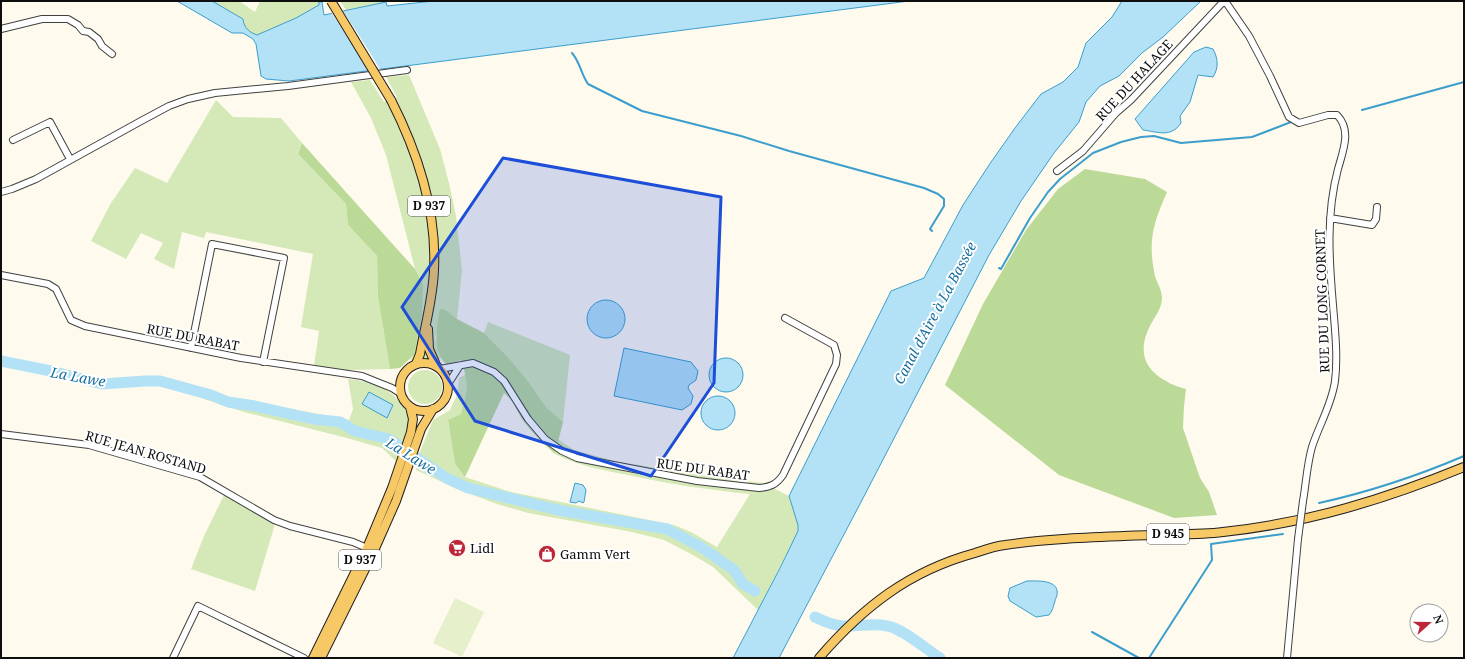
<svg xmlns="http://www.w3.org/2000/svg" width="1465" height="659" viewBox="0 0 1465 659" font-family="'Noto Serif',serif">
	<rect width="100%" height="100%" fill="#fffaee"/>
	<path fill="#d5e9b8" d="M 212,1 L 239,1 L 255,12 L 260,1 L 322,2 L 319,3 L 319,5 L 296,18 L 257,35 C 249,32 244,28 243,19 Z
		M 340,1 L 386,1 L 386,2 L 346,10 Z
		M 409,75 L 440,149 L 449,183 L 456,216 L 462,271 L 457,319 L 446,310 L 435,337 L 441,359 L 410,360 L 414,355 L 423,284 L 415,269 L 386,155 L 371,118 L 351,82 L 370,80 L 384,102 L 397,97 L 386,77 Z
		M 216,100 L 233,117 L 281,118 L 302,143 L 298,154 L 346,204 L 348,225 L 377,256 L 378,297 L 390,369 L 347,370 L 314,366 L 319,331 L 301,327 L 313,254 L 206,232 L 204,238 L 182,232 L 174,269 L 154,259 L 163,243 L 141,233 L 126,259 L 91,241 L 111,203 L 135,168 L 167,183 Z
		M 488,322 L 570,355 L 563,422 L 546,407 L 528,381 L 507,356 L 484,333 Z
		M408 387a17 17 0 1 1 34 0a17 17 0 1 1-34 0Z
		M 466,374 L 467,394 L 461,414 L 448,421 L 455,464 L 465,477 L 511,492 L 674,525 L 691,532 L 717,547 L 750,494 C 709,490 669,484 628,475 C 602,470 579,466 555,454 L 558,439 L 574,450 L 615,461 L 698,475 L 763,483 L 789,496 L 798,525 L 798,531 L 758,610 L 713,567 L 693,555 L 664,540 L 632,532 L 528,513 L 497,504 L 457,489 L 416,470 L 419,454 L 433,420 L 450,410 L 457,395 L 459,378 Z
		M 348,379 C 369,381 390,387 402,405 C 405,409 408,415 408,420 C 409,428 399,453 397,462 L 382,448 L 347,438 L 244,412 L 201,398 L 205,390 L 225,396 L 349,420 L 353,409 Z
		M 225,493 L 275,524 L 255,591 L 191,569 L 204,536 Z"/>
	<path fill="#bbda98" d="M 302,143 L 415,269 L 423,284 L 422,314 L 414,355 L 400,368 L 390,369 L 378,297 L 377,256 L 348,225 L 346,204 L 298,154 Z
		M 1085,169 L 1145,179 L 1167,192 C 1154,222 1148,238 1154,271 C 1155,281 1161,286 1162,297 C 1162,310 1154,317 1149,328 C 1138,351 1144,369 1166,381 C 1172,385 1179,387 1186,389 L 1184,406 L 1183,428 L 1200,478 L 1209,492 L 1217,515 L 1174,518 L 1059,475 L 945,385 L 983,304 L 1026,230 L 1058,189 Z
		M 440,309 L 446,310 L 457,319 L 484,333 L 507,356 L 528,381 L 546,407 L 563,422 L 555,454 C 542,443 532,432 522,419 C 515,408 514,401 504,393 L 465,477 L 455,464 L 448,420 L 461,414 C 468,391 469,384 461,360 L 447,365 C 431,350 437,328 440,309 Z"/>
	<path fill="#e6f0ca" d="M 455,598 L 484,612 L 462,657 L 433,643 Z"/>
	<path fill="#b3e2f6" stroke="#3b9ecc" d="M 177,1 L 212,1 L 243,19 C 244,28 249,32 257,35 L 296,18 L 319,5 L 319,2 L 322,2 L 324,15 L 386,2 L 387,6 L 434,1 L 909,1 L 289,81 L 266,79 L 261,76 L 256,44 L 253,39 L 243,33 L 232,33 Z
		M 1122,1 L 1201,1 L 1163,37 L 1142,53 L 1119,76 L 1100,86 L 1086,102 L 1079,122 L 1054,153 L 1021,201 L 989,255 L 860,504 L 779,658 L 733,658 L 780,568 L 798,531 L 798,525 L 789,496 L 891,291 L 924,278 L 963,205 L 989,165 L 1015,128 L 1041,94 L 1063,82 L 1078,67 L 1086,43 L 1112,17 Z
		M 1206,47 L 1213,49 C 1218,58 1219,68 1213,77 L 1198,75 L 1190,102 L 1180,116 L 1181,123 C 1171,138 1158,132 1143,130 L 1135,119 L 1194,52 Z
		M587 319a19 19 0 1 1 38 0a19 19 0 1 1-38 0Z
		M 624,348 L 691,362 L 698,371 L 696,380 L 689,385 L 688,388 L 693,396 L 691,404 L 682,410 L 614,396 Z
		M709 375a17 17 0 1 1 34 0a17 17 0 1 1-34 0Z
		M 369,392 L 393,405 L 387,418 L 362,404 Z
		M701 413a17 17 0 1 1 34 0a17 17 0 1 1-34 0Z
		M 575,483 L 583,485 L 586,490 L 584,502 L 583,503 L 579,501 L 576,503 L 570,502 Z
		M 1027,581 C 1036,581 1060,579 1057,595 C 1057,597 1055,599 1055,601 C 1053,607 1053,610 1049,615 L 1036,617 L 1010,601 L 1008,596 L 1010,588 Z"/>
	<path fill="#fffaee" d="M 342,9 L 369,51 L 381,71 L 370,72 L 331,12 Z"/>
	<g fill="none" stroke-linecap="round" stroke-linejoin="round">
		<path stroke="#3b9ecc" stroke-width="2" d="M 572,53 C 580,62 581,74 588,84 L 642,111 L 741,136 L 789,151 L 924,188 L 938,194 L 944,199 L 944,206 L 930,229 L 932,231
			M 1362,110 L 1464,82
			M 999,268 L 1001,269 L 1030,218 L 1048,192 L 1060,179 L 1093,153 L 1121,142 L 1141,137 L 1154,136 L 1181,143 L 1252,137 L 1291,122
			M 1319,503 C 1369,492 1417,476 1464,456
			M 1092,632 L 1139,658
			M 1149,658 L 1212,560 L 1211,544 L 1283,534"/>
		<path stroke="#b3e2f6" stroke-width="11" d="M 1,361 L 51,371 L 102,384 L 145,381 L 160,381 L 211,395 L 228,402 L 255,406 L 313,419 L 340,422 L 355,431 L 389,439 L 448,479 L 468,488 L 558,510 L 667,529 L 701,547 L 734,570 L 743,584 L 755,591
			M 815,617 C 825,622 836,627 847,626 C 861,626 874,623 887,626 C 902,628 926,649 940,658"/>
		<defs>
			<path id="minor" d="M 1225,1 L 1249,36 L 1270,76 L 1289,117 L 1299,123 L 1328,115 L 1337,115 C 1352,130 1343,151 1338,169 C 1326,214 1329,259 1333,305 C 1335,330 1338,356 1335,381 C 1332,404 1319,425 1312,447 C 1307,464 1306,484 1303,501
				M 1,29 L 42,19 L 68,19 L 78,25 L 83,31 L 89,32 L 98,39 L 102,46 L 112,54
				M 13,140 L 50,122 L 70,159
				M 1057,171 L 1083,151 L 1116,113 L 1131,100 L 1224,1
				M 1,192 L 12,189 L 36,179 L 141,121 L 169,106 L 188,99 L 215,93 L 288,86 L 407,70
				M 1330,218 L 1372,225 L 1376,219 L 1377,207
				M 1,275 L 48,284 L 56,289 L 71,320 L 85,326 L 241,358 L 362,376 L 392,388 L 400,393
				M 191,348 L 212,244 L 284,258 L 263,362
				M 440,369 L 473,363 L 494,372 L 504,381 L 528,419 L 545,439 L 562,451 L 577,458 L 697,481 L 759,488 C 770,487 776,485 783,475 L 836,364 L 837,355 L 834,345 L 785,318
				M 448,384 L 459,367
				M 1,434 L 89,445 L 200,477 L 274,520 L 290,526 L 353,542 L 367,548
				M 173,658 L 198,606 L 304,658
				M 1287,658 L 1298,539"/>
			<path id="major" d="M 391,100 C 418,153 437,210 434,270 C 433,298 425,326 420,354 L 416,364
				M 428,329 L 429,349 L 436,365
				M400 387a24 24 0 1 1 48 0a24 24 0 1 1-48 0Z
				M 313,658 L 367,548 L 392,488 L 411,432 L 413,419 L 410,407
				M 321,658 L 373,553 L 396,501 L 421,429 L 433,409
				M 819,658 C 863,607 909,571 975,553 C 984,550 995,546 1005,545 C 1053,538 1102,537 1150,535 C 1175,534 1199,535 1223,532 C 1308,523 1386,499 1464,467"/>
		</defs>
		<use href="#minor" stroke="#414141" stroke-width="8"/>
		<use href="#major" stroke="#1f1f1f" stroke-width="10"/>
		<use href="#minor" stroke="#fff" stroke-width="6"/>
		<use href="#major" stroke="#f7c866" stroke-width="8"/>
		<defs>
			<path id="minor-bridge" d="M 1298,539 L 1303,501"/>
			<path id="major-bridge" d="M 331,1 L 391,100"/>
		</defs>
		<use href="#minor-bridge" stroke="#414141" stroke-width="8" stroke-linecap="butt"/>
		<use href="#major-bridge" stroke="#1f1f1f" stroke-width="10" stroke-linecap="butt"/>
		<use href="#minor-bridge" stroke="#fff" stroke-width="6"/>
		<use href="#major-bridge" stroke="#f7c866" stroke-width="8"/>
	</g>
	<path fill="#1d4ed8" fill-opacity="0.2" stroke="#1d4ed8" stroke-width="3" stroke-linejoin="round" d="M 503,158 L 721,197 L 714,383 L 651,476 L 475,421 L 402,307 Z"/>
	<defs>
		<symbol id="supermarket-disc" viewBox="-11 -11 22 22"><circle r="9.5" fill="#bd2639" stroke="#fff"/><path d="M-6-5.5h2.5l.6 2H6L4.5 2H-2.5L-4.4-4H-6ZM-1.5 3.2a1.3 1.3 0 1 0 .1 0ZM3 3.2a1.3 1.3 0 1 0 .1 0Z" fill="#fff"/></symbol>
		<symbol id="shop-disc" viewBox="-11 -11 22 22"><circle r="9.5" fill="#bd2639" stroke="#fff"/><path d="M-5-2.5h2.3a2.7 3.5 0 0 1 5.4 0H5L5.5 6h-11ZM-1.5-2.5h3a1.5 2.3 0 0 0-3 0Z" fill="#fff"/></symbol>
	</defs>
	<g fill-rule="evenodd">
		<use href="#supermarket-disc" x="447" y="538" width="20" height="20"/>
		<use href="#shop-disc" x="537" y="544" width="20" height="20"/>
	</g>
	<g text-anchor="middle" stroke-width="4" stroke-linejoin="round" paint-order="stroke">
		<g fill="#fff" stroke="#565656" stroke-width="1">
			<rect x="408" y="196" width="42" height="20" rx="3"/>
			<rect x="1147" y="524" width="42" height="20" rx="3"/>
			<rect x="339" y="550" width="42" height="20" rx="3"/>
		</g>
		<g font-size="12" font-weight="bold" fill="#0e0e0e">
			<text x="429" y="210">D 937</text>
			<text x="1168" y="538">D 945</text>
			<text x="360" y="564">D 937</text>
		</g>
		<g font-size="13" fill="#0e0e0e" stroke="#fff">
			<text transform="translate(1134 80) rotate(-47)" y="5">RUE DU HALAGE</text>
			<text transform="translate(1322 301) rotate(-92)" y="5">RUE DU LONG CORNET</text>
			<text transform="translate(193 337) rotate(11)" y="5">RUE DU RABAT</text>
			<text transform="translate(146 452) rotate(16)" y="5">RUE JEAN ROSTAND</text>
			<text transform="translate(703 469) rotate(8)" y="5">RUE DU RABAT</text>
		</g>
		<g font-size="13" fill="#0e0e0e" stroke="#fff" text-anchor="start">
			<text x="470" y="553">Lidl</text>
			<text x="560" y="559">Gamm Vert</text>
		</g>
		<g font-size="14" font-style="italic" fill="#176e9f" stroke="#fff">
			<text transform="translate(935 313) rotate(-62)" y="5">Canal d'Aire à La Bassée</text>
			<text transform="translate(78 377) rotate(10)" y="5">La Lawe</text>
			<text transform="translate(411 456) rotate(32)" y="5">La Lawe</text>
		</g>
	</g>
	<rect width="1465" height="659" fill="none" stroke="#0e0e0e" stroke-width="4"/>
	<g transform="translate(1429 623) rotate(69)"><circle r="19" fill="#ffffff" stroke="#9f9f9f"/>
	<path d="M0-3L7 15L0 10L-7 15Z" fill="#bd2639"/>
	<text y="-6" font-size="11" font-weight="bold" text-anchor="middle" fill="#0e0e0e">N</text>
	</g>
</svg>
